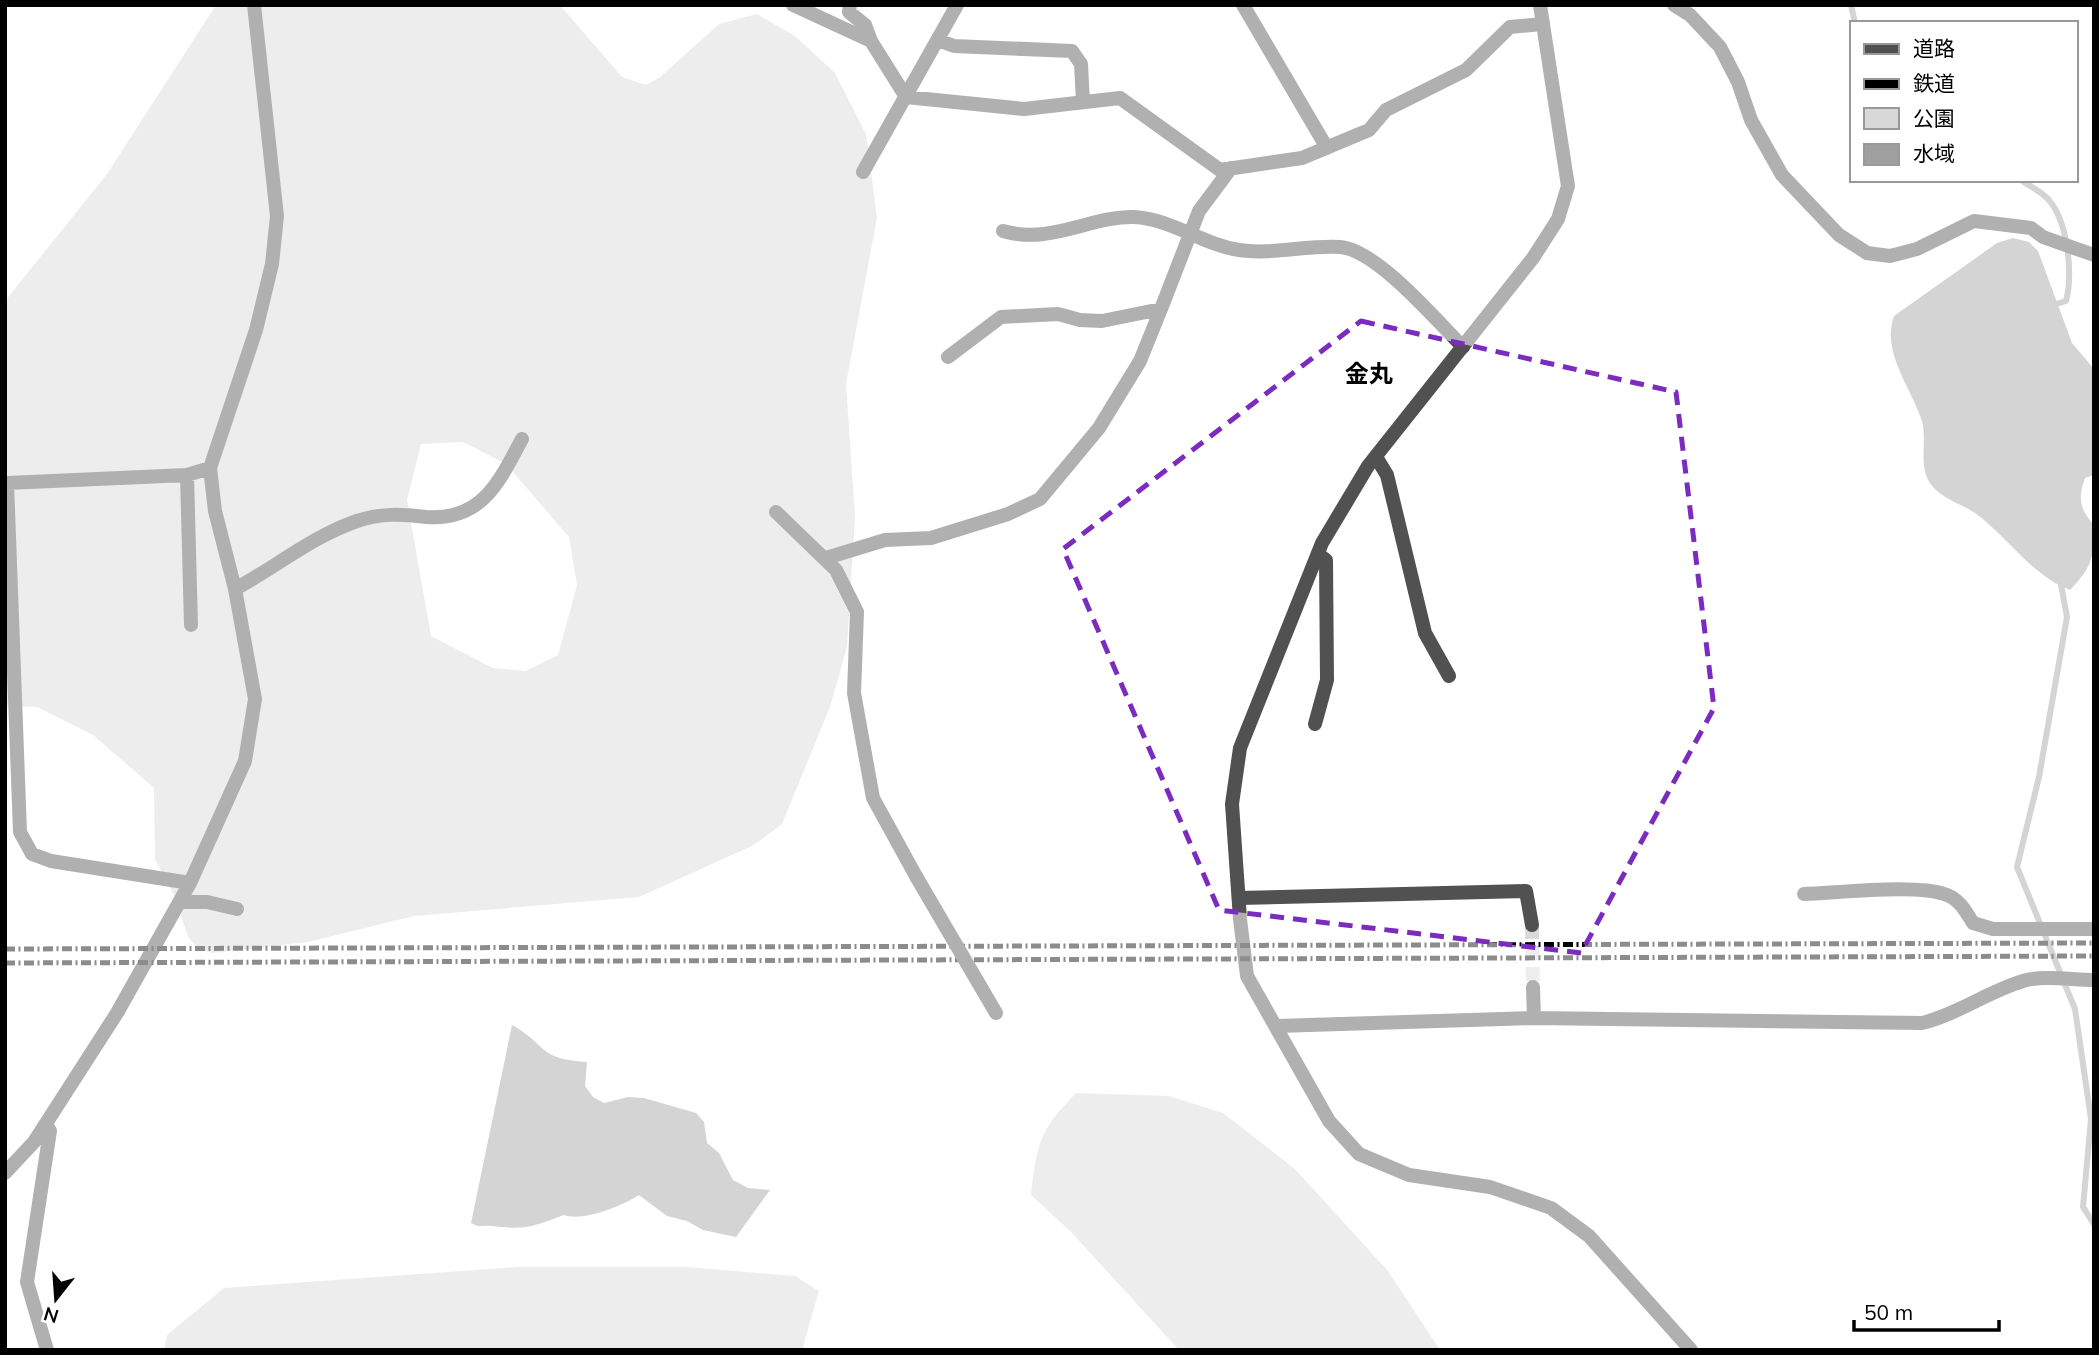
<svg xmlns="http://www.w3.org/2000/svg" width="2099" height="1355" viewBox="0 0 2099 1355" font-family="Mulish,'Noto Sans JP',sans-serif">
	<rect width="100%" height="100%" fill="#fff"/>
	<path fill="#d8d8d8" fill-rule="evenodd" d="M 216,5 L 560,5 L 622,77 L 646,85 L 660,77 L 719,24 L 757,14 L 795,36 L 835,73 L 866,134 L 877,218 L 846,384 L 855,516 L 847,647 L 830,707 L 782,824 L 754,845 L 639,897 L 414,916 L 308,942 L 212,953 L 197,948 L 188,937 L 175,897 L 155,859 L 154,788 L 93,735 L 37,707 L 5,706 L 5,301 L 107,174 ZM 463,442 L 506,464 L 569,537 L 577,585 L 558,655 L 526,671 L 493,668 L 431,636 L 407,500 L 421,444 Z
		M 1076,1093 L 1169,1096 L 1223,1113 L 1295,1169 L 1388,1271 L 1440,1350 L 1179,1350 L 1071,1232 L 1031,1195 C 1037,1143 1039,1131 1076,1093 Z
		M 517,1267 L 687,1267 L 795,1276 L 819,1291 L 802,1350 L 164,1350 L 167,1335 L 224,1288 Z"/>
	<path fill="#9f9f9f" d="M 2013,238 L 2029,242 L 2038,251 L 2072,343 L 2094,369 L 2094,475 L 2085,478 C 2078,497 2079,509 2094,525 C 2094,557 2093,566 2070,590 C 2032,576 2008,537 1975,513 C 1963,505 1944,499 1934,488 C 1916,470 1928,443 1922,421 C 1911,387 1881,352 1894,316 L 1997,243 Z
		M 512,1025 C 548,1045 537,1059 587,1062 L 585,1086 L 593,1097 L 604,1103 L 628,1097 L 644,1098 L 696,1113 L 704,1122 L 707,1143 L 719,1153 L 733,1180 L 748,1188 L 770,1190 L 736,1237 L 703,1230 L 687,1221 L 667,1216 L 639,1195 C 622,1206 583,1222 564,1215 C 532,1227 526,1230 492,1226 C 483,1225 479,1228 471,1223 Z"/>
	<g fill="none" stroke-linecap="round" stroke-linejoin="round">
		<path stroke="#9f9f9f" stroke-width="6" d="M 1851,5 L 1855,23
			M 2021,180 C 2031,187 2045,193 2052,204 C 2068,227 2073,274 2066,301 L 2053,305
			M 2060,579 L 2067,617 L 2039,777 L 2017,867 L 2075,1009 L 2091,1119 L 2083,1207 L 2094,1224"/>
		<path stroke="#d9d9d9" stroke-width="14" stroke-dasharray="14 7" stroke-linecap="butt" d="M 1532,925 L 1533,987"/>
		<path stroke="#515151" stroke-width="14" d="M 793,5 L 871,41 L 906,97 L 1024,109 L 1120,98 L 1220,170 L 1302,158 L 1369,130 L 1386,110 L 1466,70 L 1510,27 L 1543,24
			M 850,5 L 849,12 L 865,25 L 871,41
			M 1243,5 L 1327,148
			M 1674,5 L 1690,15 L 1720,47 L 1738,82 L 1751,120 L 1782,175 L 1839,235 L 1867,253 L 1890,256 L 1917,249 L 1974,221 L 2031,228 L 2043,237 L 2094,255
			M 938,40 L 954,46 L 1072,51 L 1081,64 L 1083,102
			M 863,172 L 957,5
			M 1003,231 C 1050,245 1091,216 1134,217 C 1172,219 1201,244 1239,250 C 1271,255 1307,245 1340,247 C 1377,250 1436,320 1463,347
			M 948,357 L 1001,317 L 1058,314 L 1080,320 L 1102,321 L 1161,309 L 1199,211 L 1231,168
			M 1376,457 L 1387,475 L 1425,633 L 1449,676
			M 187,475 L 191,625
			M 776,512 L 836,570 L 857,612 L 854,693 L 873,798 L 917,878
			M 826,558 L 885,540 L 931,538 L 1008,514 L 1040,499 L 1099,428 L 1140,361 L 1161,309
			M 235,589 C 276,567 313,536 357,521 C 381,513 401,514 426,517 C 482,521 499,482 522,439
			M 1315,724 L 1327,680 L 1326,560 L 1318,554
			M 190,883 L 51,861 L 32,854 L 20,832 L 7,483 L 187,475 L 210,468
			M 1804,894 C 1837,893 1919,883 1947,895 C 1960,900 1966,912 1973,923 L 1993,929 L 2094,929
			M 1239,898 L 1526,891 L 1532,925
			M 180,902 L 207,902 L 237,909
			M 1533,987 L 1534,1018
			M 1277,1026 L 1534,1018 L 1922,1023 C 1958,1014 1987,992 2023,981 C 2043,975 2072,980 2094,980
			M 46,1124 L 50,1131 L 27,1282 L 47,1350
			M 5,1173 L 34,1142 L 117,1013 L 190,883 L 245,761 L 255,699 L 235,589 L 215,511 L 210,468 L 256,330 L 272,264 L 277,216 L 254,5"/>
		<path stroke="#515151" stroke-width="14" d="M 1540,5 L 1568,186 L 1558,219 L 1533,258 L 1368,466 L 1322,543 L 1240,748 L 1232,804 L 1240,919 L 1247,976 L 1329,1121 L 1359,1154 L 1409,1175 L 1490,1187 L 1551,1208 L 1589,1236 L 1691,1350"/>
		<path stroke="#000" stroke-width="5" stroke-dasharray="10 3.5 2 3.5" stroke-linecap="butt" d="M 5,949 L 2094,943
			M 5,963 L 2094,956"/>
		<path stroke="#515151" stroke-width="14" d="M 917,878 L 996,1013"/>
	</g>
	<path d="M0 0H2099V1355H0ZM 1361,321 L 1676,392 L 1714,708 L 1581,953 L 1219,910 L 1063,549 Z" fill="#fff" fill-opacity=".55" fill-rule="evenodd"/>
	<path fill="none" stroke="#7b2cbf" stroke-width="5" stroke-dasharray="14 9" stroke-linejoin="round" d="M 1361,321 L 1676,392 L 1714,708 L 1581,953 L 1219,910 L 1063,549 Z"/>
	<g text-anchor="middle" stroke-width="6" stroke-linejoin="round" paint-order="stroke">
		<g font-size="24" font-weight="bold" fill="#000" stroke="#fff">
			<text x="1369" y="382">金丸</text>
		</g>
	</g>
	<rect width="2099" height="1355" fill="none" stroke="#000000" stroke-width="14"/>
	<rect x="1850" y="21" width="228" height="161" fill="#ffffff" stroke="#999999" stroke-width="2"/>
	<rect x="1864" y="44" width="35" height="10" fill="#515151" stroke="#999999" stroke-width="2"/>
	<text x="1913" y="56" font-size="21" fill="#000000">道路</text>
	<rect x="1864" y="79" width="35" height="10" fill="#000000" stroke="#999999" stroke-width="2"/>
	<text x="1913" y="91" font-size="21" fill="#000000">鉄道</text>
	<rect x="1864" y="108" width="35" height="21" fill="#d8d8d8" stroke="#999999" stroke-width="2"/>
	<text x="1913" y="126" font-size="21" fill="#000000">公園</text>
	<rect x="1864" y="144" width="35" height="21" fill="#9f9f9f" stroke="#999999" stroke-width="2"/>
	<text x="1913" y="161" font-size="21" fill="#000000">水域</text>
	<g transform="translate(56 1299) rotate(197)" stroke="#ffffff" stroke-width="5" paint-order="stroke">
	<path d="M0-5L12 26L0 18L-12 26Z" fill="#000000"/>
	<text y="-10" font-size="19" font-weight="bold" text-anchor="middle" fill="#000000">N</text>
	</g>
	<path d="M1854 1320v10h145v-10" fill="none" stroke="#000000" stroke-width="3.5"/>
	<text x="1864" y="1320" font-size="21" fill="#000000" stroke="#ffffff" stroke-width="5" paint-order="stroke">50 m</text>
</svg>
